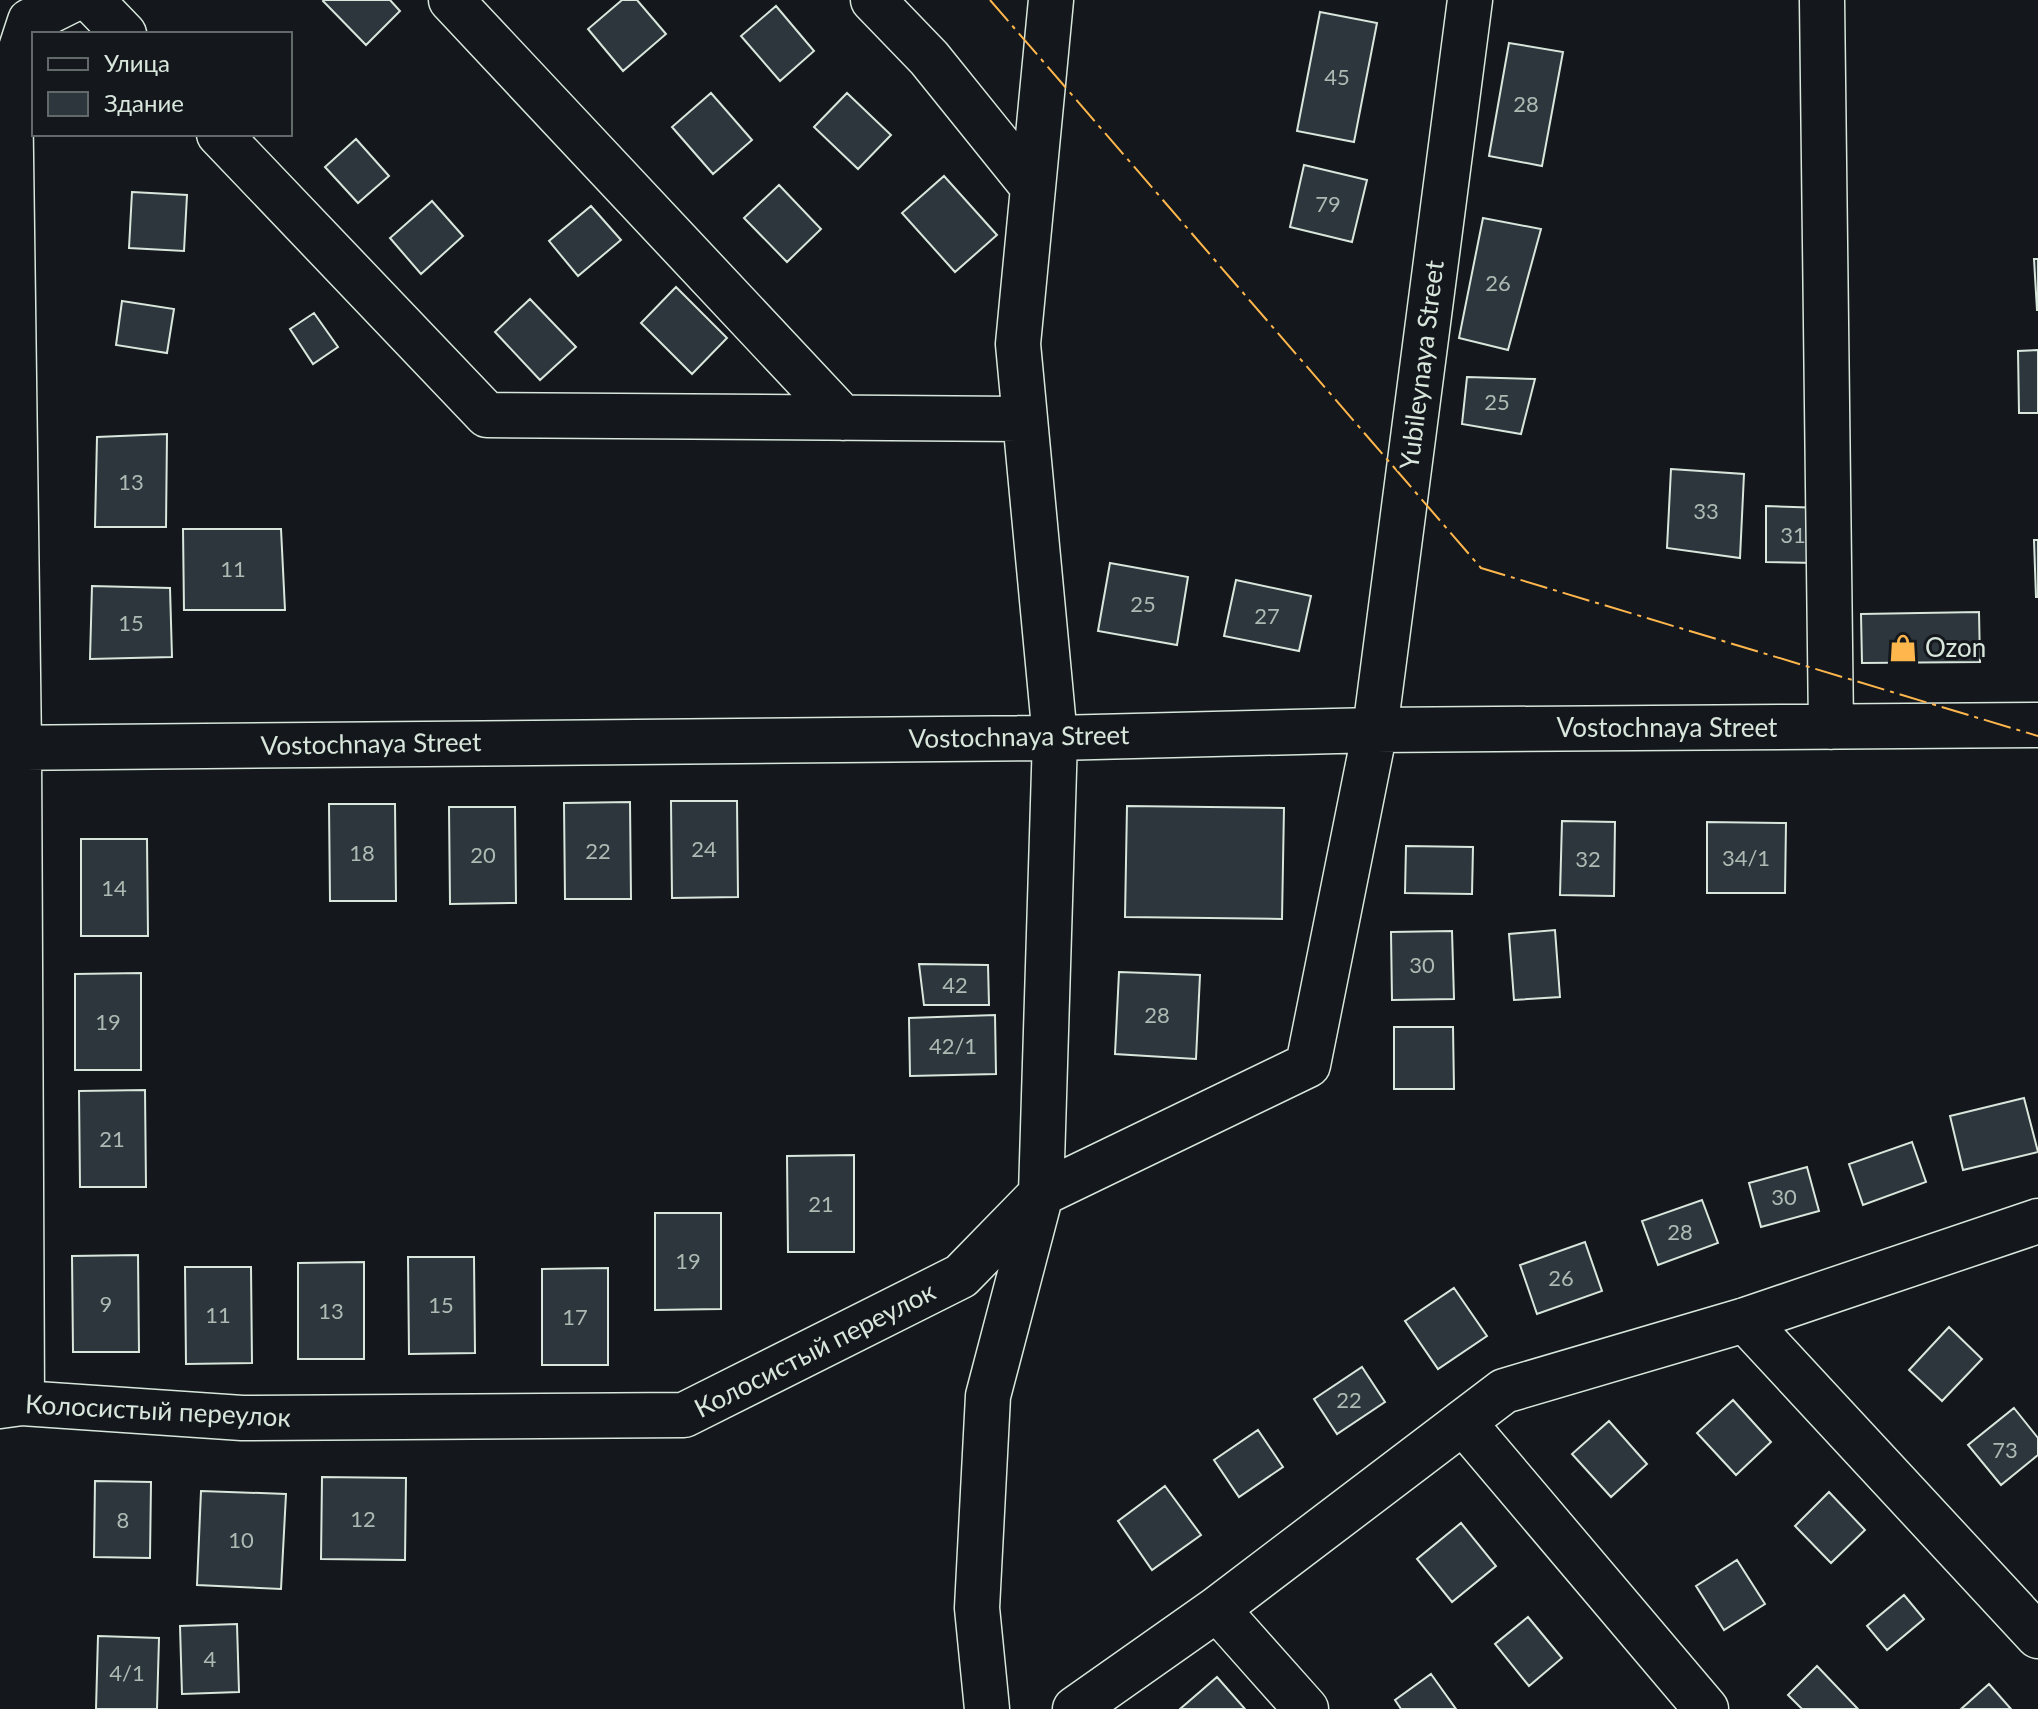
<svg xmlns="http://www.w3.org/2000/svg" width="2038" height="1709" viewBox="0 0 2038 1709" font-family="Lato,sans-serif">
	<rect width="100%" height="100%" fill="#14181c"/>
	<path fill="#2c363c" stroke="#d8e6dc" stroke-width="2" d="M 324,0 L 390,0 L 400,11 L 366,45 L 323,1 Z
		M 622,0 L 637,0 L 666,34 L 623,71 L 588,29 Z
		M 776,6 L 814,51 L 780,81 L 741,36 Z
		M 1320,12 L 1377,23 L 1354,142 L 1297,131 Z
		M 1509,43 L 1563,52 L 1542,166 L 1489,156 Z
		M 711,93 L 752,140 L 713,174 L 672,127 Z
		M 847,93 L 891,135 L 858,169 L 814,127 Z
		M 356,139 L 389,176 L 358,203 L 325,167 Z
		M 1304,165 L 1367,180 L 1352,242 L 1290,227 Z
		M 944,176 L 997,235 L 955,272 L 902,213 Z
		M 779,185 L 821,229 L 787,262 L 744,218 Z
		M 132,192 L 187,195 L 184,251 L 129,248 Z
		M 432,201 L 463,236 L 421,274 L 390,238 Z
		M 591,206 L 621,240 L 578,276 L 549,241 Z
		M 1483,218 L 1541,229 L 1508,350 L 1459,338 Z
		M 2034,259 L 2038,259 L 2038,310 L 2037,310 Z
		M 676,287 L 727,338 L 692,374 L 641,323 Z
		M 530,299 L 576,347 L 540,380 L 495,332 Z
		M 122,301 L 174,309 L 167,353 L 116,345 Z
		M 314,313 L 338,347 L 313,364 L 290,329 Z
		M 2038,350 L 2038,413 L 2019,413 L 2018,351 Z
		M 1467,377 L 1535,379 L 1521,434 L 1462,424 Z
		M 167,434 L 166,527 L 95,527 L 97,437 Z
		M 1671,469 L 1744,474 L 1740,558 L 1667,548 Z
		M 1766,506 L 1824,508 L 1816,563 L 1766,562 Z
		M 183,529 L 281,529 L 285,610 L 184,610 Z
		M 2034,540 L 2038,540 L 2038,597 L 2036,597 Z
		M 1110,563 L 1188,577 L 1177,645 L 1098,631 Z
		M 1236,580 L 1311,596 L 1299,651 L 1224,636 Z
		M 92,586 L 170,588 L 172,657 L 90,659 Z
		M 1979,612 L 1980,662 L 1862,663 L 1861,614 Z
		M 671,801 L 737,801 L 738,897 L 672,898 Z
		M 630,802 L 631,899 L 565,899 L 564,803 Z
		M 329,804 L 395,804 L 396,901 L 330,901 Z
		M 1127,806 L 1284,808 L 1282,919 L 1125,917 Z
		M 449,807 L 515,807 L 516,903 L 450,904 Z
		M 1562,821 L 1615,822 L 1614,896 L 1560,895 Z
		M 1707,822 L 1786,823 L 1785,893 L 1707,893 Z
		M 81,839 L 147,839 L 148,936 L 81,936 Z
		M 1406,846 L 1473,847 L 1472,894 L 1405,893 Z
		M 1555,930 L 1560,997 L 1514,1000 L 1509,934 Z
		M 1452,931 L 1454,999 L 1392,1000 L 1391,932 Z
		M 919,964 L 988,965 L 989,1005 L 924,1005 Z
		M 1119,972 L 1200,975 L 1196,1059 L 1115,1054 Z
		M 141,973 L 141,1070 L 75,1070 L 75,974 Z
		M 995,1015 L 996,1074 L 910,1076 L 909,1018 Z
		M 1394,1027 L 1453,1027 L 1454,1089 L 1394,1089 Z
		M 145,1090 L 146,1187 L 80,1187 L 79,1091 Z
		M 2024,1098 L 2038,1152 L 1963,1170 L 1950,1116 Z
		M 1912,1142 L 1926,1182 L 1863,1205 L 1849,1164 Z
		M 854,1155 L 854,1252 L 788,1252 L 787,1156 Z
		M 1807,1167 L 1819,1211 L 1761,1227 L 1749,1183 Z
		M 1702,1200 L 1718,1243 L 1658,1265 L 1642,1221 Z
		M 655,1213 L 721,1213 L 721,1309 L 655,1310 Z
		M 1585,1242 L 1602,1291 L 1537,1314 L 1520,1265 Z
		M 138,1255 L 139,1352 L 73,1352 L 72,1256 Z
		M 408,1257 L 474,1257 L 475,1353 L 409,1354 Z
		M 364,1262 L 364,1359 L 298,1359 L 298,1263 Z
		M 185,1267 L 251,1267 L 252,1363 L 186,1364 Z
		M 608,1268 L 608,1365 L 542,1365 L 542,1269 Z
		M 1454,1288 L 1487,1336 L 1438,1369 L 1405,1321 Z
		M 1949,1327 L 1982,1359 L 1942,1401 L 1909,1370 Z
		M 1362,1367 L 1385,1402 L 1337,1434 L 1314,1399 Z
		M 1733,1400 L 1771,1442 L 1736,1475 L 1697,1433 Z
		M 2014,1408 L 2038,1438 L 2038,1455 L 2001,1485 L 1968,1445 Z
		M 1609,1421 L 1647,1464 L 1611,1497 L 1572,1454 Z
		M 1258,1430 L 1283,1467 L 1239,1497 L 1214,1460 Z
		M 322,1477 L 406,1478 L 405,1560 L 321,1559 Z
		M 95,1481 L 151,1482 L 150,1558 L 94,1557 Z
		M 1165,1486 L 1201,1535 L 1152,1570 L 1118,1521 Z
		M 201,1491 L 286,1494 L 281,1589 L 197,1585 Z
		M 1829,1492 L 1865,1530 L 1831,1563 L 1795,1526 Z
		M 1461,1523 L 1496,1566 L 1452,1602 L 1417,1559 Z
		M 1737,1560 L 1765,1604 L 1724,1630 L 1696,1586 Z
		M 1904,1595 L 1924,1619 L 1887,1650 L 1867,1626 Z
		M 1528,1617 L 1562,1658 L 1529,1686 L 1495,1644 Z
		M 237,1624 L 239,1692 L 182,1694 L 180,1626 Z
		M 98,1636 L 159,1638 L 157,1709 L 96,1709 Z
		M 1817,1666 L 1858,1709 L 1802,1709 L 1788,1695 Z
		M 1431,1674 L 1456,1709 L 1401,1709 L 1395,1700 Z
		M 1217,1677 L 1245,1709 L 1180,1709 Z
		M 1989,1684 L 2011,1709 L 1961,1709 Z"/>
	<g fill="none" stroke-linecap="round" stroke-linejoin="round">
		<defs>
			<path id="minor" d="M 91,0 L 124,34
				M 451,0 L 843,418
				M 873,0 L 929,58 L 1033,187
				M 1822,0 L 1831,727
				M 219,134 L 487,415 L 1025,419
				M 0,748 L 1055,738 L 1375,730 L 2038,725
				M 1745,1320 L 2038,1636
				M 22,1403 L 19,748 L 10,82 L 30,21 L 72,0
				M 0,1406 L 22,1403 L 242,1418 L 684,1415 L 961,1276 L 1041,1194 L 1055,738 L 1018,344 L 1051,0
				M 1463,1422 L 1706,1709
				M 1217,1609 L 1306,1709
				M 987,1709 L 977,1608 L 988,1396 L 1041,1194 L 1308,1065 L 1375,730 L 1470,0
				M 1075,1709 L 1217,1609 L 1504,1391 L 1745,1320 L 2038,1221"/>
		</defs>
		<use href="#minor" stroke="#d8e6dc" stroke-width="47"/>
		<use href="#minor" stroke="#14181c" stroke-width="44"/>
		<path stroke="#ffb74d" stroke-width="2" stroke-dasharray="28 6 4 6" stroke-linecap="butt" d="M 990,0 L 1481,568 L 2038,736"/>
	</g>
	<defs>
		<symbol id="shop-bare" viewBox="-9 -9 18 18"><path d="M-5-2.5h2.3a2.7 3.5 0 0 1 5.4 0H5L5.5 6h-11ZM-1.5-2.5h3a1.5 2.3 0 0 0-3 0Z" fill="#ffb74d" stroke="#14181c" stroke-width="2.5" paint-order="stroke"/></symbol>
	</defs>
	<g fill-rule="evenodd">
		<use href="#shop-bare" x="1883" y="628" width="40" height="40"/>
	</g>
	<g text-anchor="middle" stroke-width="6" stroke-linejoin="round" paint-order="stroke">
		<g font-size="22" fill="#adbab4">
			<text x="1337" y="85">45</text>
			<text x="1526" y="112">28</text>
			<text x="1328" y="212">79</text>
			<text x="1498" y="291">26</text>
			<text x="1497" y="410">25</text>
			<text x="131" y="490">13</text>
			<text x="1706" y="519">33</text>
			<text x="1793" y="543">31</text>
			<text x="233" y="577">11</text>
			<text x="1143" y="612">25</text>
			<text x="1267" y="624">27</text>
			<text x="131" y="631">15</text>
			<text x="704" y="857">24</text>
			<text x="598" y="859">22</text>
			<text x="362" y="861">18</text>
			<text x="483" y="863">20</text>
			<text x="1746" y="866">34/1</text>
			<text x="1588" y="867">32</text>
			<text x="114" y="896">14</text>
			<text x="1422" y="973">30</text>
			<text x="955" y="993">42</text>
			<text x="1157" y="1023">28</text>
			<text x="108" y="1030">19</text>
			<text x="953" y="1054">42/1</text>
			<text x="112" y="1147">21</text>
			<text x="1784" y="1205">30</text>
			<text x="821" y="1212">21</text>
			<text x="1680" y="1240">28</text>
			<text x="688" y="1269">19</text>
			<text x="1561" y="1286">26</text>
			<text x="106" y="1312">9</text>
			<text x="441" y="1313">15</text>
			<text x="331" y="1319">13</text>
			<text x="218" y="1323">11</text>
			<text x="575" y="1325">17</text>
			<text x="1349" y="1408">22</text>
			<text x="2005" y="1458">73</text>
			<text x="363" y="1527">12</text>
			<text x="123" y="1528">8</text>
			<text x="241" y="1548">10</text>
			<text x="210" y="1667">4</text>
			<text x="127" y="1681">4/1</text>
		</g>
		<g font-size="26" fill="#d8e6dc" stroke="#14181c">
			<text transform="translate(1422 365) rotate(-83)" y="9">Yubileynaya Street</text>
			<text x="1667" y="737">Vostochnaya Street</text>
			<text transform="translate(1019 737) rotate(-1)" y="9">Vostochnaya Street</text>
			<text transform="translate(371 744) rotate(-1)" y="9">Vostochnaya Street</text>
			<text transform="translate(815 1350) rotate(-27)" y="9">Колосистый переулок</text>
			<text transform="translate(158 1411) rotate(3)" y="9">Колосистый переулок</text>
		</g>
		<g font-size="26" fill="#d8e6dc" stroke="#14181c" text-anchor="start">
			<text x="1925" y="657">Ozon</text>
		</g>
	</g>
	<rect x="32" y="32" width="260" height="104" fill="#14181c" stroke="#626a69" stroke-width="2"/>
	<rect x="48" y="58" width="40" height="12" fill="#14181c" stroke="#626a69" stroke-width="2"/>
	<text x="104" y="72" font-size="24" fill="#d8e6dc">Улица</text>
	<rect x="48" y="92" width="40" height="24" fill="#2c363c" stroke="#626a69" stroke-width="2"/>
	<text x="104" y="112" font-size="24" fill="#d8e6dc">Здание</text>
</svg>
